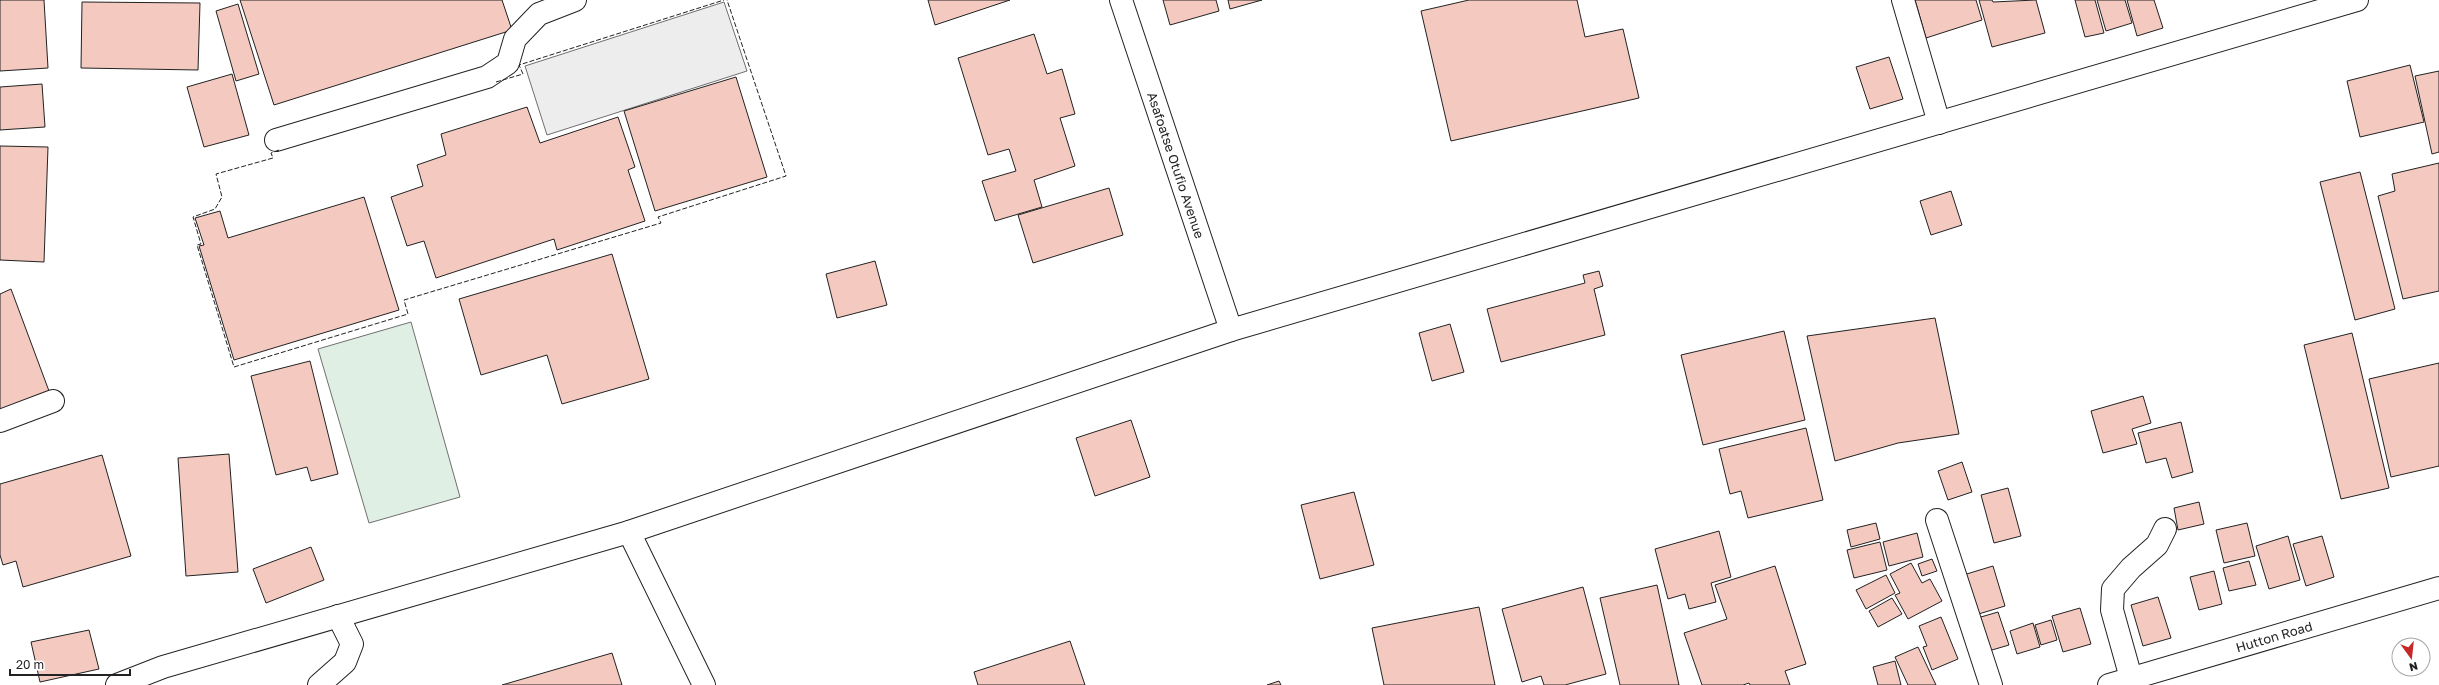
<svg xmlns="http://www.w3.org/2000/svg" width="2439" height="685" viewBox="0 0 2439 685" font-family="'Golos Text',sans-serif">
	<rect width="100%" height="100%" fill="#fff"/>
	<path fill="#e0efe3" stroke="#6f6f6f" d="M 411,322 L 460,497 L 369,523 L 318,349 Z"/>
	<path fill="#ededed" stroke="#6f6f6f" d="M 724,2 L 747,71 L 547,135 L 525,66 Z"/>
	<path fill="#f3c9c0" stroke="#222" d="M 0,0 L 44,0 L 48,68 L 0,71 Z
		M 240,0 L 502,0 L 512,30 L 274,105 Z
		M 928,0 L 1010,0 L 935,25 Z
		M 1163,0 L 1216,0 L 1219,11 L 1170,25 Z
		M 1228,0 L 1262,0 L 1230,9 Z
		M 1469,0 L 1577,0 L 1585,37 L 1623,29 L 1639,98 L 1451,141 L 1421,11 Z
		M 1915,0 L 1976,0 L 1982,20 L 1926,38 Z
		M 1979,0 L 1992,0 L 1993,2 L 2036,0 L 2045,33 L 1992,47 Z
		M 2075,0 L 2095,0 L 2104,33 L 2085,37 Z
		M 2097,0 L 2125,0 L 2132,23 L 2106,31 Z
		M 2127,0 L 2154,0 L 2163,28 L 2137,36 Z
		M 82,2 L 200,3 L 198,70 L 81,68 Z
		M 238,4 L 259,74 L 236,81 L 216,11 Z
		M 1034,34 L 1047,74 L 1062,69 L 1075,114 L 1060,118 L 1075,166 L 1034,180 L 1042,207 L 995,221 L 982,181 L 1016,171 L 1009,149 L 988,155 L 958,58 Z
		M 1889,57 L 1903,99 L 1870,109 L 1856,67 Z
		M 2410,65 L 2424,122 L 2360,137 L 2347,81 Z
		M 2439,71 L 2439,152 L 2432,154 L 2415,76 Z
		M 232,74 L 249,135 L 204,147 L 187,87 Z
		M 736,77 L 767,177 L 655,211 L 624,111 Z
		M 42,84 L 45,127 L 0,130 L 0,87 Z
		M 527,107 L 540,143 L 618,117 L 635,167 L 628,170 L 645,221 L 557,250 L 554,239 L 436,278 L 424,241 L 407,246 L 391,197 L 423,186 L 417,165 L 446,155 L 441,134 Z
		M 0,146 L 48,147 L 44,262 L 0,260 Z
		M 2439,163 L 2439,291 L 2403,299 L 2378,196 L 2395,191 L 2392,174 Z
		M 2360,172 L 2395,309 L 2355,320 L 2320,182 Z
		M 1109,188 L 1123,235 L 1033,263 L 1018,215 Z
		M 1951,191 L 1962,225 L 1931,235 L 1920,201 Z
		M 364,197 L 399,310 L 234,360 L 199,246 L 204,245 L 195,218 L 220,211 L 228,238 Z
		M 612,254 L 649,379 L 562,404 L 547,355 L 481,375 L 459,299 Z
		M 875,261 L 887,305 L 837,318 L 826,274 Z
		M 1599,271 L 1603,286 L 1594,289 L 1605,335 L 1501,362 L 1487,309 L 1585,283 L 1583,275 Z
		M 11,289 L 49,391 L 0,410 L 0,294 Z
		M 1935,318 L 1959,434 L 1898,443 L 1835,461 L 1807,336 Z
		M 1450,324 L 1464,372 L 1432,381 L 1419,333 Z
		M 1784,331 L 1805,420 L 1703,445 L 1681,355 Z
		M 2352,333 L 2389,488 L 2341,499 L 2304,345 Z
		M 310,361 L 338,474 L 311,481 L 307,467 L 276,475 L 251,376 Z
		M 2439,363 L 2439,466 L 2391,477 L 2369,379 Z
		M 2143,396 L 2151,423 L 2132,429 L 2137,444 L 2103,453 L 2091,411 Z
		M 1131,420 L 1150,477 L 1095,496 L 1076,438 Z
		M 2181,422 L 2193,472 L 2172,478 L 2166,458 L 2146,463 L 2138,433 Z
		M 1806,428 L 1823,500 L 1748,518 L 1741,491 L 1730,494 L 1719,449 Z
		M 229,454 L 238,572 L 186,576 L 178,458 Z
		M 102,455 L 131,556 L 23,587 L 16,561 L 3,565 L 0,555 L 0,484 Z
		M 1962,462 L 1972,492 L 1948,500 L 1938,471 Z
		M 2008,488 L 2021,536 L 1994,543 L 1981,495 Z
		M 1354,492 L 1374,565 L 1320,579 L 1301,505 Z
		M 2199,502 L 2204,524 L 2178,530 L 2174,508 Z
		M 1876,523 L 1880,539 L 1851,547 L 1847,530 Z
		M 2247,523 L 2255,556 L 2224,563 L 2216,530 Z
		M 1719,531 L 1731,577 L 1711,583 L 1716,602 L 1689,609 L 1685,594 L 1668,599 L 1655,549 Z
		M 1917,533 L 1923,557 L 1889,566 L 1883,542 Z
		M 2288,536 L 2300,580 L 2269,589 L 2256,546 Z
		M 2322,536 L 2334,577 L 2306,586 L 2293,544 Z
		M 1880,542 L 1887,570 L 1854,578 L 1847,550 Z
		M 311,547 L 324,580 L 266,603 L 253,569 Z
		M 1932,559 L 1937,571 L 1922,576 L 1918,564 Z
		M 2249,561 L 2256,585 L 2229,591 L 2223,568 Z
		M 1911,563 L 1922,583 L 1930,579 L 1942,601 L 1908,619 L 1895,595 L 1900,593 L 1890,574 Z
		M 1775,566 L 1806,664 L 1785,671 L 1790,685 L 1750,685 L 1749,683 L 1743,685 L 1702,685 L 1684,633 L 1727,619 L 1715,585 Z
		M 1993,566 L 2005,606 L 1972,616 L 1960,576 Z
		M 2214,571 L 2222,604 L 2199,610 L 2190,577 Z
		M 1886,575 L 1895,593 L 1866,609 L 1856,590 Z
		M 1657,585 L 1679,685 L 1620,685 L 1600,598 Z
		M 1583,587 L 1606,674 L 1565,685 L 1544,685 L 1541,676 L 1522,682 L 1502,609 Z
		M 2158,597 L 2171,638 L 2143,646 L 2131,605 Z
		M 1892,598 L 1902,614 L 1878,627 L 1869,611 Z
		M 1479,607 L 1495,685 L 1384,685 L 1372,628 Z
		M 2080,608 L 2091,644 L 2063,652 L 2052,616 Z
		M 1998,612 L 2009,645 L 1985,652 L 1974,619 Z
		M 1941,617 L 1958,659 L 1932,670 L 1923,647 L 1927,646 L 1919,626 Z
		M 2051,620 L 2057,640 L 2041,645 L 2035,625 Z
		M 2033,623 L 2040,647 L 2017,654 L 2010,631 Z
		M 89,630 L 99,669 L 40,682 L 31,642 Z
		M 1070,641 L 1085,685 L 978,685 L 974,672 Z
		M 1918,647 L 1936,685 L 1908,685 L 1895,657 Z
		M 612,653 L 622,685 L 502,685 Z
		M 1895,661 L 1901,685 L 1878,685 L 1873,667 Z
		M 1279,681 L 1281,685 L 1267,685 Z"/>
	<g fill="none" stroke-linecap="round" stroke-linejoin="round">
		<defs>
			<g id="minor">
				<path id="s1" d="M 1121,0 L 1231,330"/>
				<path d="M 1903,0 L 1939,123"/>
				<path d="M 276,140 L 487,77 L 508,63 L 515,39 L 539,14 L 575,0"/>
				<path d="M 0,421 L 53,401"/>
				<path d="M 1937,520 L 1991,685"/>
				<path d="M 629,532 L 704,685"/>
				<path d="M 2131,678 L 2112,610 L 2113,589 L 2131,568 L 2157,545 L 2165,529"/>
				<path d="M 117,685 L 163,667 L 629,532 L 1231,330 L 2357,0"/>
				<path d="M 319,685 L 345,662 L 352,644 L 338,616"/>
				<path id="s2" d="M 2109,685 L 2439,588"/>
			</g>
		</defs>
		<use href="#minor" stroke="#222" stroke-width="24"/>
		<use href="#minor" stroke="#fff" stroke-width="22"/>
		<path stroke="#222" stroke-width="1" stroke-dasharray="5 2" stroke-linecap="butt" d="M 496,82 L 523,74 L 519,65 L 724,0
			M 279,150 L 271,153 L 273,158 L 216,174 L 222,197 L 215,209 L 193,217 L 201,244 L 197,245 L 234,367 L 408,314 L 404,300 L 661,223 L 658,217 L 786,176 L 727,0"/>
	</g>
	<g text-anchor="middle" stroke-width="3" stroke-linejoin="round" paint-order="stroke">
		<g font-size="13" fill="#222" stroke="#fff">
			<text dy="5" stroke="none"><textPath href="#s1" startOffset="174">Asafoatse Otufio Avenue</textPath></text>
			<text dy="5" stroke="none"><textPath href="#s2" startOffset="172">Hutton Road</textPath></text>
		</g>
	</g>
	<g transform="translate(2411 657) rotate(165)"><circle r="19" fill="#ffffff" stroke="#a7a7a7"/>
	<path d="M0-3L7 15L0 10L-7 15Z" fill="#c62828"/>
	<text y="-6" font-size="11" font-weight="bold" text-anchor="middle" fill="#222222">N</text>
	</g>
	<path d="M10 669v6h120v-6" fill="none" stroke="#222222" stroke-width="2"/>
	<text x="16" y="669" font-size="12" fill="#222222" stroke="#ffffff" stroke-width="3" paint-order="stroke">20 m</text>
</svg>
